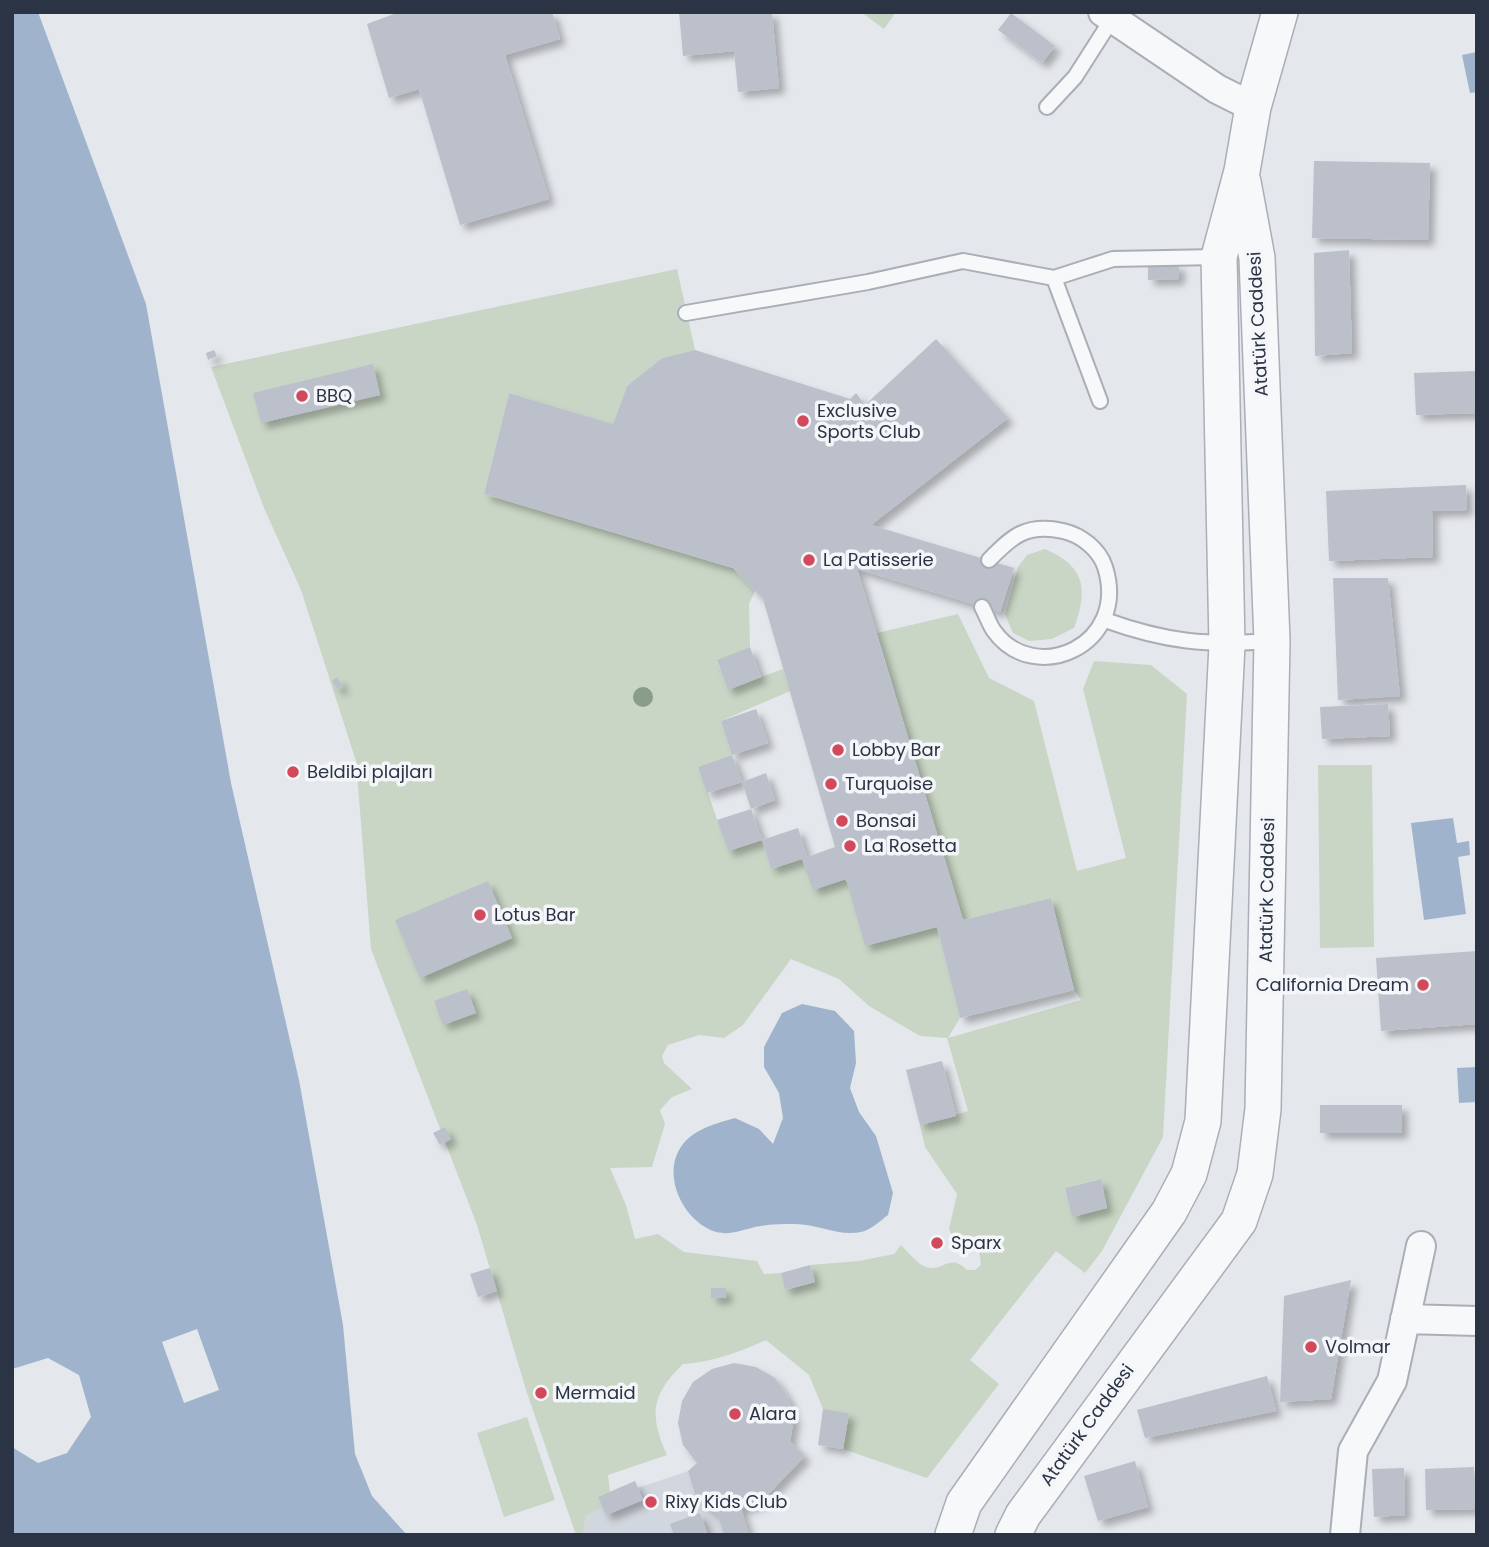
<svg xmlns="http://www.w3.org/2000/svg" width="1489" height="1547" viewBox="0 0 1489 1547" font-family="Poppins,sans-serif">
	<defs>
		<filter id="shadow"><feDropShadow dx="6" dy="6" stdDeviation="3.5" flood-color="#0004"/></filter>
	</defs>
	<rect width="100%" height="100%" fill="#e4e7ec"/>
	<path fill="#d2d6de" d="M 688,1471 L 696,1498 L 718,1515 L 741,1508 L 749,1535 L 583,1535 L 586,1515 L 598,1497 L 635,1481 L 638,1488 Z"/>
	<path fill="#c9d6c5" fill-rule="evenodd" d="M 861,12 L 896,12 L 884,29 Z
		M 677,269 L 695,350 L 662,358 L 627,386 L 613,424 L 509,393 L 484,494 L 733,568 L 755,591 L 749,604 L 750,647 L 717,661 L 728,689 L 783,669 L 790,691 L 721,721 L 732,755 L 699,767 L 728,851 L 762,840 L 771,869 L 802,859 L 937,927 L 960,1018 L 948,1038 L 1081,1000 L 1074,990 L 1051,898 L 963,920 L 877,633 L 958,614 L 989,678 L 1034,701 L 1077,871 L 1126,858 L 1083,689 L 1094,661 L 1151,665 L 1187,694 L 1163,1137 L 1102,1251 L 1085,1273 L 1056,1251 L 970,1360 L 999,1384 L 927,1478 L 843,1449 L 849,1413 L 823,1409 L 809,1375 L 766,1340 C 739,1352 712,1362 683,1364 C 651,1395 649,1415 667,1455 L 608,1475 L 610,1492 L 598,1497 L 603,1507 L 586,1515 L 583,1535 L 576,1535 L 526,1390 L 477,1225 L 371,949 L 356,761 L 301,590 L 264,508 L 211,367 ZM 791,959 L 839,979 L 869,1006 L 920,1036 L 947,1038 L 968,1111 L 920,1125 L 925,1147 L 957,1194 L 949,1229 L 954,1240 L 962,1244 L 978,1242 L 981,1265 L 975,1270 L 967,1270 C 948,1252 944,1273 926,1267 C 917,1264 908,1252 901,1245 L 894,1254 L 859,1261 L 810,1265 L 815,1282 L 785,1290 L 781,1273 L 764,1274 L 757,1261 L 684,1252 L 658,1234 L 635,1239 L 626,1205 L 610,1168 L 652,1167 L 665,1124 L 660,1110 L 672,1097 L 692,1089 L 664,1063 L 662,1056 L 668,1045 L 699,1035 L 724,1038 L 743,1025 ZM 1100,1179 L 1107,1208 L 1072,1216 L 1065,1188 Z
		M 1045,549 C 1086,567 1088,589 1074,628 L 1052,639 L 1029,641 L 1013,633 L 1005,614 L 1018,567 L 1027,555 Z
		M 1318,765 L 1372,765 L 1374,947 L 1320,948 Z
		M 527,1417 L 555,1500 L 504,1517 L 477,1433 Z"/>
	<path fill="#9fb4cc" d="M 12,12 L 38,12 L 146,304 L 231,783 L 299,1080 L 343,1325 L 355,1454 L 372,1496 L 407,1535 L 12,1535 Z
		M 1477,52 L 1477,92 L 1470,93 L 1462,55 Z
		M 1453,818 L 1457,843 L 1469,841 L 1470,855 L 1458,857 L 1466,914 L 1424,920 L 1411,823 Z
		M 802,1004 L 835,1011 L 854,1031 L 856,1063 L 850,1088 L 859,1112 L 876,1136 L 893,1193 L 888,1215 C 880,1221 871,1230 861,1232 C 839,1237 816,1223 793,1224 C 783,1224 771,1224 761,1226 C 740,1229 726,1240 705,1227 C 679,1211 662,1171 683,1144 C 695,1129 717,1123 735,1118 L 759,1129 L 773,1144 L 783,1118 L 779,1093 L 764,1067 L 764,1047 L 782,1013 Z
		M 1477,1067 L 1477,1102 L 1459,1103 L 1457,1068 Z"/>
	<path fill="#e4e7ec" d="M 197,1329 L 219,1390 L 184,1403 L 162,1342 Z
		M 48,1358 L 79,1375 L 91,1417 L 67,1453 L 38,1463 L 12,1447 L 12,1369 Z"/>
	<path fill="#bbc0ca" filter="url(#shadow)" d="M 399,12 L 552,12 L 560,39 L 505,55 L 549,199 L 460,225 L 419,89 L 389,98 L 367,24 Z
		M 679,12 L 772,12 L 779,88 L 738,92 L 734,51 L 683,56 Z
		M 1011,13 L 1055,46 L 1042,63 L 998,30 Z
		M 1314,161 L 1430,163 L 1428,240 L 1312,238 Z
		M 1349,250 L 1352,353 L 1315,356 L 1314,253 Z
		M 1179,264 L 1179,279 L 1148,280 L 1148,265 Z
		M 936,339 L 1008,418 L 871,525 L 1014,568 L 1000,612 L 857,569 L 963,920 L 1051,898 L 1074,990 L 960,1018 L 937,927 L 865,946 L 846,879 L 813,890 L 802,859 L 771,869 L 762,840 L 728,851 L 717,820 L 751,809 L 762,840 L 798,828 L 807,857 L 835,847 L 763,599 L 733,568 L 484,494 L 509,393 L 613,424 L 627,386 L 662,358 L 695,350 L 850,399 L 856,393 L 865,405 Z
		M 214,350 L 217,356 L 208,360 L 206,353 Z
		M 373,364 L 380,395 L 261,423 L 253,393 Z
		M 1477,371 L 1477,413 L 1416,415 L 1414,373 Z
		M 1466,485 L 1467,510 L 1432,511 L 1433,557 L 1329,561 L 1326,491 Z
		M 1333,578 L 1388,578 L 1400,696 L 1338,700 Z
		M 750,647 L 761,677 L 728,690 L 717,660 Z
		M 337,677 L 343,687 L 338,690 L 332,681 Z
		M 1388,704 L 1390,736 L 1322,739 L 1320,707 Z
		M 756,709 L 768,743 L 732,755 L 721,721 Z
		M 732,755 L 742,782 L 707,793 L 698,767 Z
		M 766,773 L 775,800 L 751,809 L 742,782 Z
		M 488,881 L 512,938 L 420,978 L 395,920 Z
		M 1477,951 L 1477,1024 L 1381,1031 L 1376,958 Z
		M 467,989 L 476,1013 L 443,1025 L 434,1001 Z
		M 942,1061 L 956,1116 L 920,1125 L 906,1070 Z
		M 1320,1105 L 1402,1105 L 1402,1133 L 1320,1133 Z
		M 445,1127 L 451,1139 L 440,1145 L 433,1133 Z
		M 1101,1179 L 1107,1208 L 1072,1217 L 1065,1188 Z
		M 810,1265 L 815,1282 L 785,1290 L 781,1273 Z
		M 490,1268 L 497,1291 L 478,1297 L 470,1274 Z
		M 1351,1280 L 1331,1399 L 1280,1402 L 1284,1296 Z
		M 711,1288 L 726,1288 L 726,1298 L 711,1298 Z
		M 734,1363 L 756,1367 L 775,1378 L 788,1397 L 794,1419 L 790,1441 L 805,1456 L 760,1503 L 741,1508 L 749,1535 L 724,1535 L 718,1515 L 696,1498 L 688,1471 L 697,1463 L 683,1445 L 678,1423 L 682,1401 L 693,1382 L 712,1369 Z
		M 1267,1376 L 1276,1411 L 1145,1438 L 1137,1410 Z
		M 823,1409 L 849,1413 L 843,1449 L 818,1445 Z
		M 1135,1461 L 1148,1507 L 1098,1521 L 1084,1476 Z
		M 1474,1467 L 1475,1509 L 1426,1510 L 1425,1469 Z
		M 1404,1468 L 1405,1515 L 1374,1517 L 1372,1469 Z
		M 635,1481 L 643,1500 L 606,1515 L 598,1497 Z
		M 700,1513 L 708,1535 L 674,1535 L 670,1524 Z"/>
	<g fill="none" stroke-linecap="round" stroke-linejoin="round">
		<defs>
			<path id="service" d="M 1047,107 L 1075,77 L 1112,19
				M 1054,278 L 1100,401
				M 686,313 L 868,282 L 963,261 L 1054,278 L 1113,259 L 1218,257
				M 982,607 C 986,614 989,624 994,631 C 1034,687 1130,646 1105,567 C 1099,549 1081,535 1063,531 C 1027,523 1012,536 989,560
				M 1105,620 C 1166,642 1207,646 1272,641"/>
			<path id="minor" d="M 1103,12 L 1217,89 L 1253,107
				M 1405,1319 L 1477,1321
				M 1345,1535 L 1353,1451 L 1392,1381 L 1421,1246"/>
			<path id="tertiary" d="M 953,1535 L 964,1503 L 1169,1212 L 1189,1174 L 1203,1121 L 1227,645 L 1219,257 L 1242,171 L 1253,107 L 1280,12
				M 1013,1535 L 1023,1515 L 1239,1221 L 1255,1174 L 1263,1109 L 1272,641 L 1257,258 L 1243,182"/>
		</defs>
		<use href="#service" stroke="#a9aeb7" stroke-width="18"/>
		<use href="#minor" stroke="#a9aeb7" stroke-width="32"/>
		<use href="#tertiary" stroke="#a9aeb7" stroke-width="38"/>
		<use href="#service" stroke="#f7f8fa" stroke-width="14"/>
		<use href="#minor" stroke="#f7f8fa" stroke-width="28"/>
		<use href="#tertiary" stroke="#f7f8fa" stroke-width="35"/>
	</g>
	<circle fill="#899d89" cx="643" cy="697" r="10"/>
	<g fill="#d1495b" stroke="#f4f6f9" stroke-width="2.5">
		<circle cx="302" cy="396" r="7"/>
		<circle cx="803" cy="421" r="7"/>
		<circle cx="809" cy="560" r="7"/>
		<circle cx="838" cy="750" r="7"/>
		<circle cx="293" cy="772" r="7"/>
		<circle cx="831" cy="784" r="7"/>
		<circle cx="842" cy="821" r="7"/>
		<circle cx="850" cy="846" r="7"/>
		<circle cx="480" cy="915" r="7"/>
		<circle cx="1423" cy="985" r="7"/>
		<circle cx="937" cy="1243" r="7"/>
		<circle cx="1311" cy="1347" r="7"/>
		<circle cx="541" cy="1393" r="7"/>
		<circle cx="735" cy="1414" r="7"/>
		<circle cx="651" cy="1502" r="7"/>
	</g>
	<g text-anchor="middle" stroke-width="7" stroke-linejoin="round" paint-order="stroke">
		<g font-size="18" fill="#2b3445" stroke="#f4f6f9">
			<text transform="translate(1258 324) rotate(-93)" y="6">Atatürk Caddesi</text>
			<text transform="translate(1267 890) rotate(-89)" y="6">Atatürk Caddesi</text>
			<text transform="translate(1087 1425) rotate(-54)" y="6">Atatürk Caddesi</text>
		</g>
		<g font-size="18" fill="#2b3445" stroke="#f4f6f9" text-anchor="start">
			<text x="316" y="402">BBQ</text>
			<text x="817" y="417">Exclusive<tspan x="817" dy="21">Sports Club</tspan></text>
			<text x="823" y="566">La Patisserie</text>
			<text x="852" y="756">Lobby Bar</text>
			<text x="307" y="778">Beldibi plajları</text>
			<text x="845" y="790">Turquoise</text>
			<text x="856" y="827">Bonsai</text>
			<text x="864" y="852">La Rosetta</text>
			<text x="494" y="921">Lotus Bar</text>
			<text x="1409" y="991" text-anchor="end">California Dream</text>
			<text x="951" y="1249">Sparx</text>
			<text x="1325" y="1353">Volmar</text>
			<text x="555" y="1399">Mermaid</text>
			<text x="749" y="1420">Alara</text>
			<text x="665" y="1508">Rixy Kids Club</text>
		</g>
	</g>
	<rect width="1489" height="1547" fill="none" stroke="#2b3445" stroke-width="28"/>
</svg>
